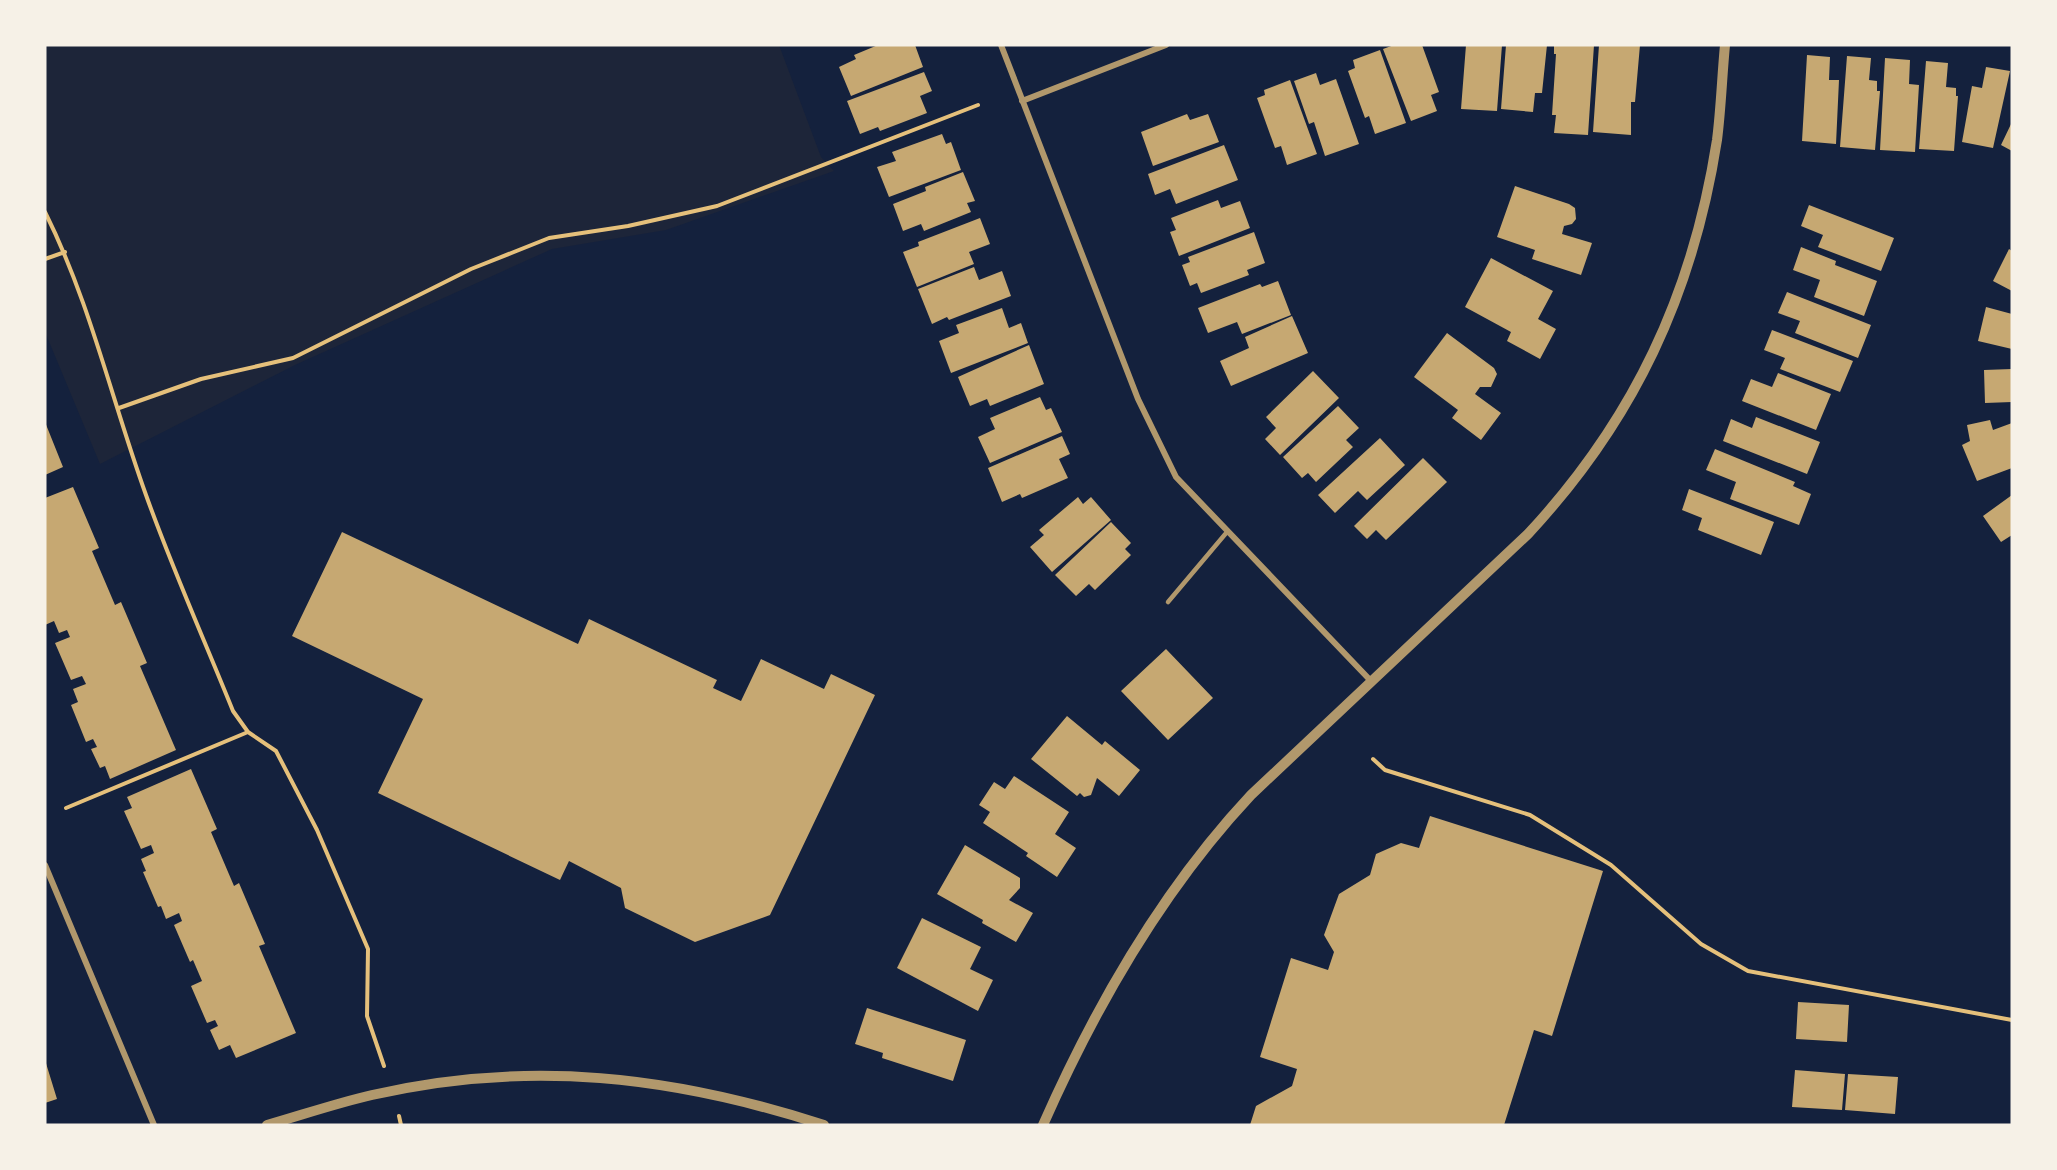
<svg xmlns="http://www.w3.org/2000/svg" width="2057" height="1170" viewBox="0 0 2057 1170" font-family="Raleway,sans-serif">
	<rect width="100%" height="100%" fill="#14213d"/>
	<path fill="#1d2539" d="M 45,45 L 779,45 L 821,157 L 834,171 L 666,230 L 552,249 L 295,365 L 100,464 L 45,332 Z"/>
	<path fill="#c6a872" d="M 878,45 L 915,45 L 923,67 L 851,96 L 839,67 L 856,59 L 854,55 Z
		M 1394,45 L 1422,45 L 1439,92 L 1431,95 L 1437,111 L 1411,121 L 1383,49 Z
		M 1466,45 L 1502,45 L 1497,111 L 1461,109 Z
		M 1506,45 L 1547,45 L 1542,93 L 1535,93 L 1533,112 L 1501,109 Z
		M 1554,45 L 1594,45 L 1588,135 L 1554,133 L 1556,115 L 1552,115 L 1556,54 L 1554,54 Z
		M 1599,45 L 1640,45 L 1635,102 L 1631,102 L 1631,135 L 1593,132 Z
		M 1380,50 L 1406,123 L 1375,134 L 1369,116 L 1365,118 L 1348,71 L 1355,68 L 1353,60 Z
		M 1807,55 L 1830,57 L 1829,80 L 1839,80 L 1836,144 L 1802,141 Z
		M 1847,56 L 1871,58 L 1869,80 L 1877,81 L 1877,91 L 1880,91 L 1875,150 L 1840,147 Z
		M 1885,58 L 1910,60 L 1909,84 L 1919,85 L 1915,152 L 1880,150 Z
		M 1926,61 L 1948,63 L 1946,87 L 1956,88 L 1956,96 L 1958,96 L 1954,151 L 1919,149 Z
		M 1986,67 L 2010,71 L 1993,148 L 1962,142 L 1972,86 L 1982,88 Z
		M 924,72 L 932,91 L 920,96 L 927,113 L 880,131 L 878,127 L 860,134 L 847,101 Z
		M 1316,73 L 1320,85 L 1336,79 L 1359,144 L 1325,156 L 1314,122 L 1309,124 L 1294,81 Z
		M 1290,80 L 1317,154 L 1287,165 L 1281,146 L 1275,148 L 1257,98 L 1265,95 L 1264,90 Z
		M 1187,114 L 1190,120 L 1208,114 L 1219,142 L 1153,166 L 1141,132 Z
		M 2012,122 L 2012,151 L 2001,145 Z
		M 942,134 L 946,144 L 951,142 L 961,170 L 889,197 L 877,167 L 896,161 L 892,152 Z
		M 1224,145 L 1238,180 L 1176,204 L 1170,189 L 1155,195 L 1148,174 Z
		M 963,172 L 975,201 L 967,203 L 971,212 L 924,231 L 921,224 L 903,231 L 893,204 L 926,191 L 925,187 Z
		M 1515,186 L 1569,204 L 1575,208 L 1576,219 L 1572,224 L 1564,226 L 1562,234 L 1592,243 L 1581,275 L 1532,259 L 1535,250 L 1497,237 Z
		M 1218,200 L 1221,208 L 1240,201 L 1250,228 L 1179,256 L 1170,232 L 1176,230 L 1171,218 Z
		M 1809,205 L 1894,238 L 1881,271 L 1818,247 L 1823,235 L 1801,226 Z
		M 980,218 L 990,244 L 969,252 L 974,264 L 917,287 L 903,252 L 919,246 L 918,242 Z
		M 1254,232 L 1265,263 L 1247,270 L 1249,275 L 1201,293 L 1197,283 L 1190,286 L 1182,265 L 1190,262 L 1188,257 Z
		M 1801,247 L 1836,261 L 1835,265 L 1877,281 L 1864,316 L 1814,297 L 1820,280 L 1793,270 Z
		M 2009,249 L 2012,251 L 2012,291 L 1993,281 Z
		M 1491,258 L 1553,291 L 1538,319 L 1556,329 L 1540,359 L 1507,341 L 1511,332 L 1465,307 Z
		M 974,267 L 979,280 L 1002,271 L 1011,296 L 949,320 L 947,317 L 932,324 L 918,289 Z
		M 1278,281 L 1291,315 L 1242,334 L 1237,322 L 1208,333 L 1198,308 L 1260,284 L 1262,287 Z
		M 1787,292 L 1871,325 L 1858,358 L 1795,333 L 1800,321 L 1778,313 Z
		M 1986,307 L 2012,314 L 2012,349 L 1978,341 Z
		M 1002,308 L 1009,328 L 1021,323 L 1028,343 L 951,373 L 939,341 L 959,333 L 956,325 Z
		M 1292,316 L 1308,353 L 1231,386 L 1220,361 L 1249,348 L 1245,337 Z
		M 1772,330 L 1853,361 L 1840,392 L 1780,369 L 1785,358 L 1764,350 Z
		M 1447,333 L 1494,368 L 1497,374 L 1491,387 L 1480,387 L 1475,394 L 1501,413 L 1481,440 L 1452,418 L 1458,410 L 1414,377 Z
		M 1029,345 L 1044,384 L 990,406 L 987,399 L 970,406 L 958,377 Z
		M 2012,369 L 2012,402 L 1985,403 L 1984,370 Z
		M 1313,371 L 1339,398 L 1280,455 L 1265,439 L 1276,428 L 1266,417 Z
		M 1778,373 L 1831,394 L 1816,430 L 1742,401 L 1751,379 L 1772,387 Z
		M 1040,397 L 1046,410 L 1051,408 L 1062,432 L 990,463 L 978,437 L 995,429 L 990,418 Z
		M 1338,406 L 1359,428 L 1346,440 L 1353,447 L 1316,482 L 1308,473 L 1302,478 L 1283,457 Z
		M 1756,417 L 1820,442 L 1807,474 L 1723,441 L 1731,419 L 1752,428 Z
		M 1990,420 L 1993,430 L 2012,423 L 2012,468 L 1977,481 L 1962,445 L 1970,441 L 1967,425 Z
		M 45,422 L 63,467 L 45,475 Z
		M 1062,436 L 1070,454 L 1059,459 L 1068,478 L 1022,498 L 1020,494 L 1002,502 L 988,468 Z
		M 1380,438 L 1405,465 L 1367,500 L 1358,491 L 1335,513 L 1318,495 Z
		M 1715,449 L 1795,482 L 1793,486 L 1811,494 L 1799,525 L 1730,499 L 1736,482 L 1706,470 Z
		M 1423,458 L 1447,482 L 1386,540 L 1376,530 L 1367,539 L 1354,526 Z
		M 73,487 L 99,548 L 92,551 L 115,605 L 121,602 L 147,663 L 140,666 L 176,750 L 110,779 L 105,766 L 100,768 L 91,749 L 97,747 L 93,739 L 86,742 L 71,705 L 78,702 L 73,689 L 86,684 L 82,676 L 71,680 L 55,643 L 70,637 L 67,630 L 59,633 L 54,621 L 45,625 L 45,498 Z
		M 1689,489 L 1774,522 L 1761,555 L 1698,530 L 1702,518 L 1682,510 Z
		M 2012,495 L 2012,535 L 2001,542 L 1983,516 Z
		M 1078,497 L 1083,504 L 1091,497 L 1111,520 L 1052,572 L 1030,547 L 1044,535 L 1039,530 Z
		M 1111,522 L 1131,543 L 1125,549 L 1131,555 L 1095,590 L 1089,584 L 1076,596 L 1055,575 Z
		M 342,532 L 578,644 L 589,619 L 717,680 L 713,688 L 741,701 L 761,659 L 824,689 L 831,674 L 875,695 L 770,915 L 695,942 L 625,908 L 621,888 L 569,861 L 560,880 L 378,793 L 423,699 L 292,636 Z
		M 1166,649 L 1213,698 L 1168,740 L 1121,691 Z
		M 1067,716 L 1102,745 L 1105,741 L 1140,770 L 1119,796 L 1097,778 L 1091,795 L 1084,797 L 1080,793 L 1077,796 L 1031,759 Z
		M 191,769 L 217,829 L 211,832 L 234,886 L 239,883 L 265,944 L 259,946 L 296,1033 L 236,1058 L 230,1045 L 219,1050 L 210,1030 L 218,1026 L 215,1020 L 207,1023 L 191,986 L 202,981 L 193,960 L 190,962 L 174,925 L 182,921 L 179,913 L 166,919 L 161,906 L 158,907 L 143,872 L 146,871 L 141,859 L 154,853 L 151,845 L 141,849 L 124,811 L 132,808 L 127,797 Z
		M 1014,776 L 1069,812 L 1055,834 L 1076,848 L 1057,877 L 1026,856 L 1028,853 L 983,823 L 990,812 L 979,805 L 994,782 L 1005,789 Z
		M 1430,816 L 1603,871 L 1552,1036 L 1534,1030 L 1504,1125 L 1250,1125 L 1256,1106 L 1292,1086 L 1297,1069 L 1260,1057 L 1291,958 L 1328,970 L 1334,952 L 1324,935 L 1339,894 L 1370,875 L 1376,854 L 1401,843 L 1419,848 Z
		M 965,845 L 1020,878 L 1020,888 L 1009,900 L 1033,913 L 1016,942 L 982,923 L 983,920 L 937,894 Z
		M 922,918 L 981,947 L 970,969 L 993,980 L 978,1011 L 897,968 Z
		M 1798,1002 L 1849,1005 L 1847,1042 L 1796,1039 Z
		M 867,1008 L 966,1040 L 953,1081 L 882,1058 L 883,1053 L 855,1044 Z
		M 45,1060 L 57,1099 L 45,1103 Z
		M 1795,1070 L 1845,1074 L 1842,1110 L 1792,1107 Z
		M 1848,1074 L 1898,1077 L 1895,1114 L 1845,1110 Z"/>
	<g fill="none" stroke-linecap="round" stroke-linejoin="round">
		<path stroke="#e5c07b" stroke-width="4" d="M 45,212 C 90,302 112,401 146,495 C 172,568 204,639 233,711 L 248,732 L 276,751 L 317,830 L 368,949 L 367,1016 L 384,1066
			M 45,259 L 65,252
			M 119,408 L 201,379 L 293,358 L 471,269 L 549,238 L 628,226 L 717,206 L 978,105
			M 1373,759 L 1385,770 L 1530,815 L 1611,865 L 1701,944 L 1748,971 L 2012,1020
			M 66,808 L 248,732
			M 399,1116 L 401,1125"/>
		<path stroke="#b1986c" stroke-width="4.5" d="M 1168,602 L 1227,532"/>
		<path stroke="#b1986c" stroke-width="6" d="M 1001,45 L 1138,399 L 1176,477 L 1371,681
			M 1022,101 L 1166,45
			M 45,865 L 154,1125"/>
		<path stroke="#b1986c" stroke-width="10" d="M 267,1125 C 302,1115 337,1103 372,1095 C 529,1059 673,1076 824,1125
			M 1043,1125 C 1096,1005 1162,890 1251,795 L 1528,534 C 1634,420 1693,294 1717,140 C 1721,109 1722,76 1725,45"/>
	</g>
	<rect width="2057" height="1170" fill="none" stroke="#f6f1e7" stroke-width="93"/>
</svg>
